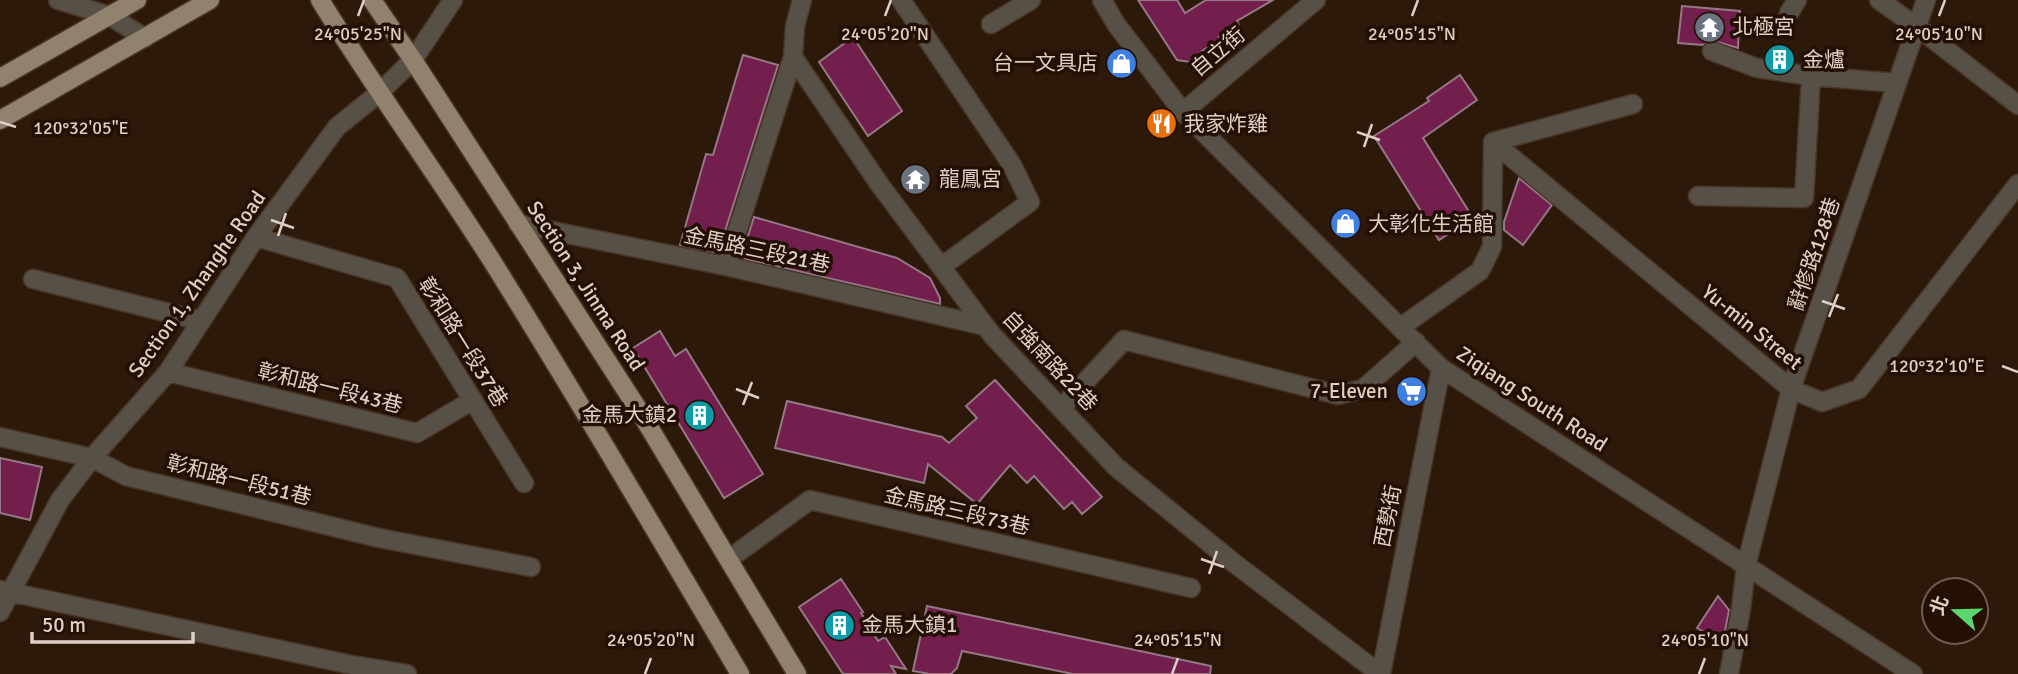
<svg xmlns="http://www.w3.org/2000/svg" width="2018" height="674" viewBox="0 0 2018 674" font-family="Signika,'Noto Sans TC',sans-serif">
	<rect width="100%" height="100%" fill="#2d190a"/>
	<path fill="#721f4e" stroke="#957885" stroke-width="2" d="M 1138,0 L 1177,0 L 1185,13 L 1206,0 L 1273,0 L 1237,21 L 1239,25 L 1219,37 L 1220,40 L 1202,51 L 1205,53 L 1190,62 L 1177,60 Z
		M 1682,6 L 1740,11 L 1738,48 L 1711,40 L 1703,45 L 1678,43 Z
		M 853,37 L 902,111 L 868,136 L 819,62 Z
		M 743,55 L 778,65 L 718,253 L 680,245 L 706,154 L 713,155 Z
		M 1460,75 L 1477,100 L 1423,138 L 1473,218 L 1439,240 L 1374,136 L 1429,101 L 1427,98 Z
		M 1519,178 L 1552,205 L 1523,245 L 1504,230 L 1504,222 Z
		M 754,217 L 897,258 L 930,278 L 940,298 L 940,304 L 741,258 Z
		M 660,331 L 675,356 L 686,349 L 763,474 L 724,498 L 633,348 Z
		M 995,380 L 1102,497 L 1082,514 L 1072,502 L 1064,509 L 1034,476 L 1027,483 L 1010,465 L 977,504 L 928,464 L 924,483 L 775,448 L 787,401 L 942,437 L 949,443 L 977,418 L 966,406 Z
		M 0,458 L 42,467 L 30,520 L 0,513 Z
		M 841,579 L 863,612 L 861,613 L 878,641 L 885,637 L 906,669 L 891,666 L 896,674 L 843,674 L 799,607 Z
		M 1718,596 L 1729,610 L 1725,631 L 1721,642 L 1697,628 Z
		M 927,606 L 1211,666 L 1210,674 L 1073,674 L 962,651 L 957,668 L 951,674 L 930,674 L 913,671 Z"/>
	<g fill="none" stroke-linecap="round" stroke-linejoin="round">
		<defs>
			<path id="minor" d="M 58,0 L 110,16 L 145,38
				M 802,0 L 795,26 L 793,57 L 880,185 L 992,335 L 1116,467 L 1234,563 L 1380,674
				M 901,0 L 1012,165 L 1030,202 L 941,267
				M 1102,0 L 1116,24 L 1183,112 L 1441,368 L 1913,674
				M 1879,0 L 1917,27 L 2018,105
				M 1789,13 L 1797,0
				M 991,24 L 1031,0
				M 1712,51 L 1757,68 L 1811,76
				M 1183,112 L 1316,0
				M 1493,142 L 1791,389 L 1822,402 L 1859,389 L 2018,184
				M 1698,196 L 1804,198 L 1811,76 L 1897,83
				M 518,224 L 726,266 L 985,326
				M 256,237 L 397,278 L 524,483
				M 726,266 L 793,57
				M 33,279 L 201,321
				M 1401,327 L 1480,271 L 1492,247 L 1493,142 L 1633,104
				M 168,372 L 417,433 L 473,400
				M 1061,408 L 1124,340 L 1338,395 L 1363,389 L 1416,342
				M 0,437 L 92,458 L 126,476 L 379,538 L 531,567
				M 729,559 L 810,500 L 1191,588
				M 0,590 L 352,665 L 407,674
				M 0,612 L 60,500 L 92,458 L 168,372 L 256,237 L 337,127 L 379,93 L 413,60 L 453,0
				M 1381,674 L 1441,368
				M 1729,674 L 1741,609 L 1746,566 L 1791,389 L 1926,0"/>
			<path id="major" d="M 320,0 C 375,89 436,173 492,261 C 577,397 659,536 740,674
				M 372,0 L 413,60 L 640,412 L 797,674
				M 0,78 L 137,0
				M 0,120 L 210,0"/>
		</defs>
		<use href="#minor" stroke="#493628" stroke-width="21"/>
		<use href="#major" stroke="#493628" stroke-width="21"/>
		<use href="#minor" stroke="#575046" stroke-width="18"/>
		<use href="#major" stroke="#91826d" stroke-width="18"/>
	</g>
	<path fill="none" stroke="#decfc6" stroke-width="2.5" d="M 358,16 L 364,0M 885,16 L 891,0M 1412,16 L 1418,0M 1939,16 L 1945,0M 0,122 L 16,127M 1357,132 L 1380,140M 1364,147 L 1372,124M 271,220 L 294,228M 278,236 L 286,213M 1822,301 L 1845,309M 1829,317 L 1838,294M 2002,366 L 2018,372M 736,389 L 759,398M 743,405 L 752,382M 1201,559 L 1224,567M 1209,574 L 1217,551M 645,674 L 651,658M 1172,674 L 1178,658M 1699,674 L 1705,658"/>
	<defs>
		<symbol id="temple-disc" viewBox="-11 -11 22 22"><circle r="9.5" fill="#6b7280" stroke="#230f03"/><path d="M0-6L5-2H3V0L6.5 2.5H4V6H1.5V3h-3V6H-4V2.5H-6.5L-3 0V-2H-5Z" fill="#fff"/></symbol>
		<symbol id="building-disc" viewBox="-11 -11 22 22"><circle r="9.5" fill="#0f9aa8" stroke="#230f03"/><path d="M-4-6H4V6H1V3H-1V6H-4ZM-2.5-4.3h1.7v1.8h-1.7ZM.8-4.3h1.7v1.8H.8ZM-2.5-1h1.7V.8h-1.7ZM.8-1h1.7V.8H.8Z" fill="#fff"/></symbol>
		<symbol id="shop-disc" viewBox="-11 -11 22 22"><circle r="9.5" fill="#3f7fe0" stroke="#230f03"/><path d="M-5-2.5h2.3a2.7 3.5 0 0 1 5.4 0H5L5.5 6h-11ZM-1.5-2.5h3a1.5 2.3 0 0 0-3 0Z" fill="#fff"/></symbol>
		<symbol id="restaurant-disc" viewBox="-11 -11 22 22"><circle r="9.5" fill="#e8710a" stroke="#230f03"/><path d="M-5-6h1v4h1v-4h1v4h1v-4h1v5L-1.5 .5V6h-2V.5L-5-1ZM5-6V6H3V1.5H1.5Q1.5-4 5-6Z" fill="#fff"/></symbol>
		<symbol id="supermarket-disc" viewBox="-11 -11 22 22"><circle r="9.5" fill="#3f7fe0" stroke="#230f03"/><path d="M-6-5.5h2.5l.6 2H6L4.5 2H-2.5L-4.4-4H-6ZM-1.5 3.2a1.3 1.3 0 1 0 .1 0ZM3 3.2a1.3 1.3 0 1 0 .1 0Z" fill="#fff"/></symbol>
	</defs>
	<g fill-rule="evenodd">
		<use href="#temple-disc" x="1692" y="10" width="35" height="35"/>
		<use href="#building-disc" x="1762" y="42" width="35" height="35"/>
		<use href="#shop-disc" x="1104" y="46" width="35" height="35"/>
		<use href="#restaurant-disc" x="1144" y="106" width="35" height="35"/>
		<use href="#temple-disc" x="898" y="162" width="35" height="35"/>
		<use href="#shop-disc" x="1328" y="206" width="35" height="35"/>
		<use href="#supermarket-disc" x="1394" y="374" width="35" height="35"/>
		<use href="#building-disc" x="682" y="398" width="35" height="35"/>
		<use href="#building-disc" x="822" y="608" width="35" height="35"/>
	</g>
	<g text-anchor="middle" stroke-width="7" stroke-linejoin="round" paint-order="stroke">
		<g font-size="21" fill="#decfc6" stroke="#230f03" text-anchor="start">
			<text x="1732" y="34">北極宮</text>
			<text x="1803" y="67">金爐</text>
			<text x="1098" y="70" text-anchor="end">台一文具店</text>
			<text x="1184" y="131">我家炸雞</text>
			<text x="939" y="186">龍鳳宮</text>
			<text x="1368" y="231">大彰化生活館</text>
			<text x="1388" y="398" text-anchor="end">7-Eleven</text>
			<text x="677" y="422" text-anchor="end">金馬大鎮2</text>
			<text x="862" y="632">金馬大鎮1</text>
		</g>
		<g font-size="21" fill="#decfc6" stroke="#230f03">
			<text transform="translate(1218 52) rotate(-40)" y="7">自立街</text>
			<text transform="translate(757 250) rotate(12)" y="7">金馬路三段21巷</text>
			<text transform="translate(1814 254) rotate(-71)" y="7">辭修路128巷</text>
			<text transform="translate(197 284) rotate(-55)" y="7">Section 1, Zhanghe Road</text>
			<text transform="translate(586 286) rotate(57)" y="7">Section 3, Jinma Road</text>
			<text transform="translate(1752 327) rotate(39)" y="7">Yu-min Street</text>
			<text transform="translate(463 342) rotate(58)" y="7">彰和路一段37巷</text>
			<text transform="translate(1050 361) rotate(47)" y="7">自強南路22巷</text>
			<text transform="translate(330 388) rotate(14)" y="7">彰和路一段43巷</text>
			<text transform="translate(1532 399) rotate(33)" y="7">Ziqiang South Road</text>
			<text transform="translate(239 480) rotate(14)" y="7">彰和路一段51巷</text>
			<text transform="translate(957 511) rotate(13)" y="7">金馬路三段73巷</text>
			<text transform="translate(1388 516) rotate(-79)" y="7">西勢街</text>
		</g>
	</g>
	<g font-size="18" text-anchor="middle" fill="#decfc6" stroke="#230f03" stroke-width="7" stroke-linejoin="round" paint-order="stroke">
		<text x="358" y="40">24°05'25"N</text>
		<text x="885" y="40">24°05'20"N</text>
		<text x="1412" y="40">24°05'15"N</text>
		<text x="1939" y="40">24°05'10"N</text>
		<text x="81" y="134">120°32'05"E</text>
		<text x="1937" y="372">120°32'10"E</text>
		<text x="651" y="646">24°05'20"N</text>
		<text x="1705" y="646">24°05'10"N</text>
		<text x="1178" y="646">24°05'15"N</text>
	</g>
	<g transform="translate(1955 611) rotate(290)"><circle r="33" fill="#230f03" stroke="#6e5c51" stroke-width="2"/>
	<path d="M0-5L12 26L0 18L-12 26Z" fill="#5bd56e"/>
	<text y="-10" font-size="19" font-weight="bold" text-anchor="middle" fill="#decfc6">北</text>
	</g>
	<path d="M32 632v10h161v-10" fill="none" stroke="#decfc6" stroke-width="3.5"/>
	<text x="42" y="632" font-size="21" fill="#decfc6" stroke="#230f03" stroke-width="5" paint-order="stroke">50 m</text>
</svg>
